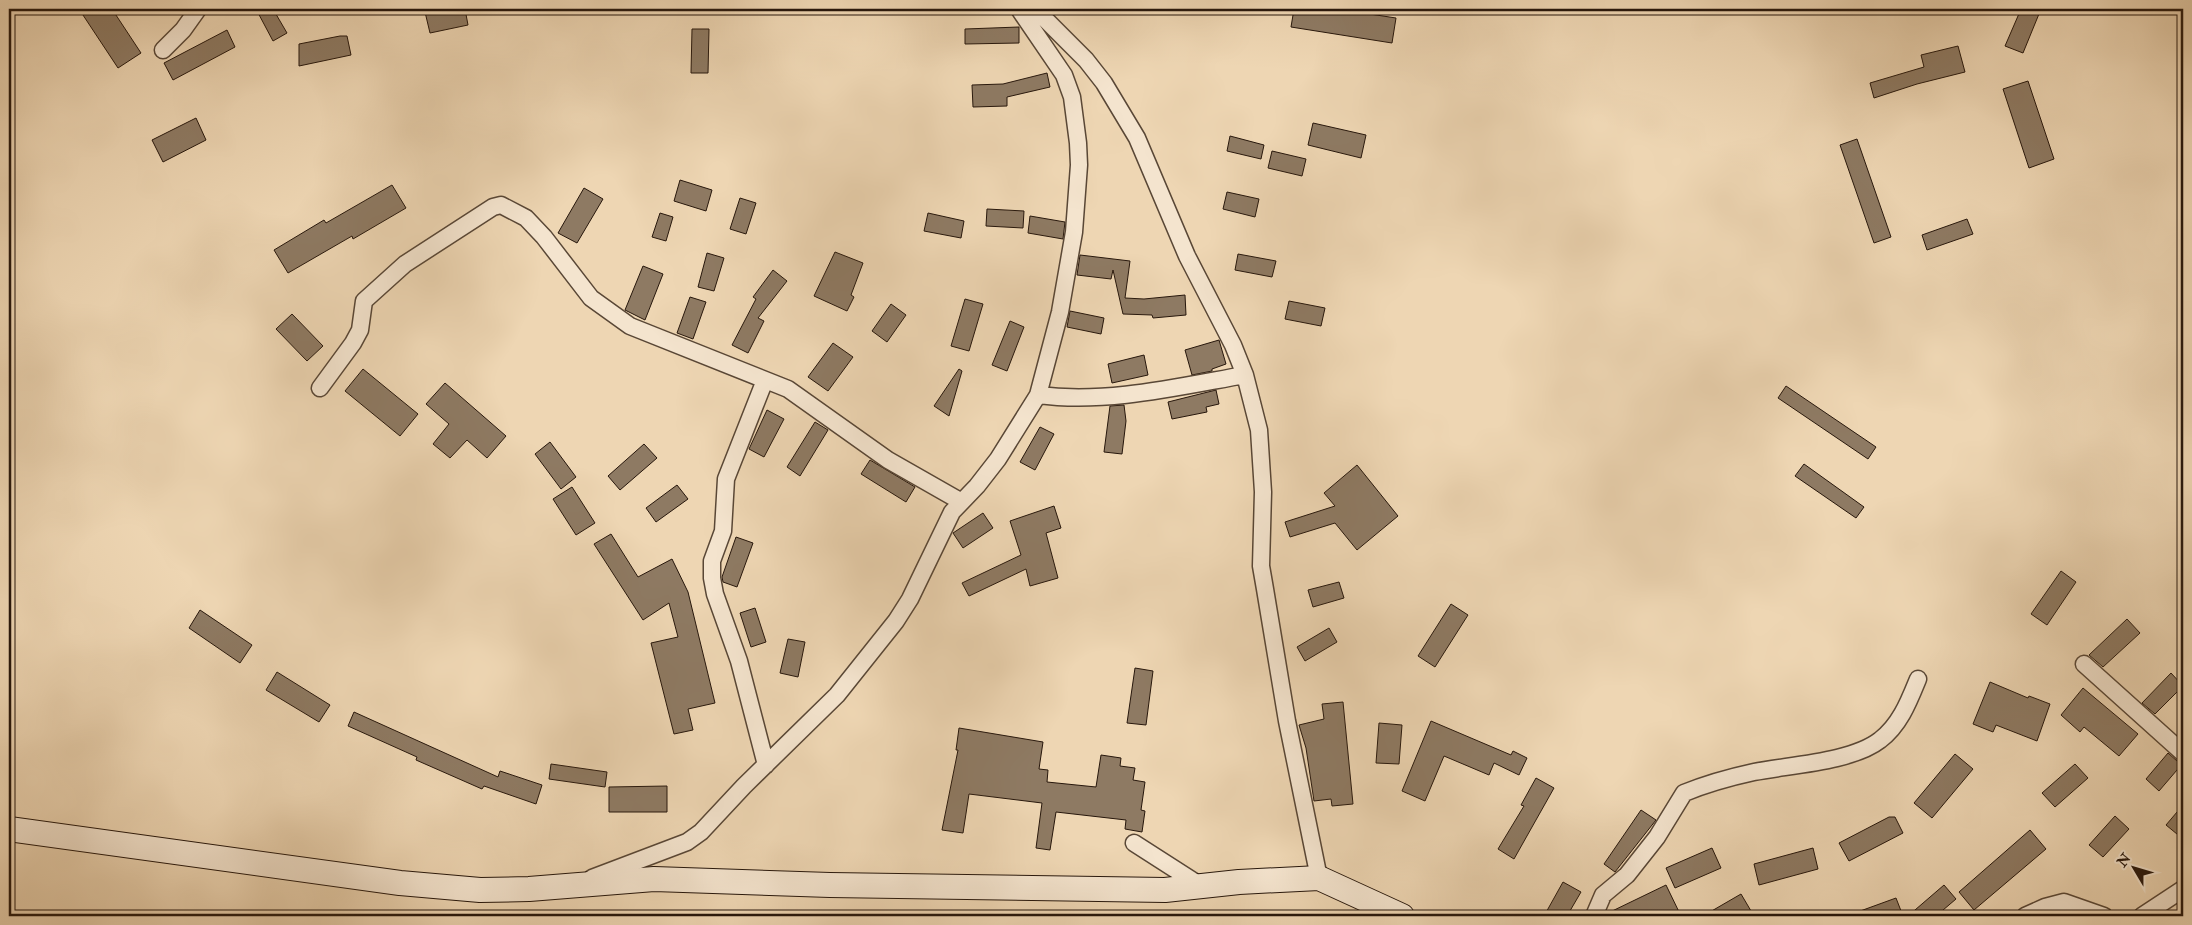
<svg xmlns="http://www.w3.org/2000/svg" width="2192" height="925" viewBox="0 0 2192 925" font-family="'IM FELL Double Pica',serif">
	<rect width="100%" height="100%" fill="#eed6b3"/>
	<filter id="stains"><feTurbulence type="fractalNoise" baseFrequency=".004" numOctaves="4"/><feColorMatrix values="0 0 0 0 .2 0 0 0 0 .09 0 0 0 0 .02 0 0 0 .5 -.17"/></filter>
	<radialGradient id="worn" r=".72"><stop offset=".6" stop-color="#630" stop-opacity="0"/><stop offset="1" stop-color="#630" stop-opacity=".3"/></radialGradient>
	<path fill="#8e7a63" stroke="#27170c" d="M 79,9 L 112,9 L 141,53 L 118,68 Z
		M 256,9 L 273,9 L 287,33 L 273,41 Z
		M 440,9 L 465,9 L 468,25 L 430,33 L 425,12 Z
		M 1294,9 L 1334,14 L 1334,9 L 1337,9 L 1396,18 L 1392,43 L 1291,27 Z
		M 2021,9 L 2041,9 L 2023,53 L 2005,46 Z
		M 1019,27 L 1019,43 L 965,44 L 965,29 Z
		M 692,29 L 709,29 L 708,73 L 691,73 Z
		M 227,30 L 235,47 L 173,80 L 164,63 Z
		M 340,36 L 347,36 L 351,55 L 299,66 L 299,44 Z
		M 1958,46 L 1965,72 L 1917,84 L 1874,98 L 1870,83 L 1924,67 L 1921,55 Z
		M 1047,73 L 1050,87 L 1007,97 L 1007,106 L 973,107 L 972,85 L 1003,84 Z
		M 2028,81 L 2054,159 L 2029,168 L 2003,89 Z
		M 196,118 L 206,140 L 163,162 L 152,140 Z
		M 1313,123 L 1366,135 L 1361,158 L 1308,145 Z
		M 1230,136 L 1264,145 L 1261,159 L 1227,151 Z
		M 1857,139 L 1891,237 L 1874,243 L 1840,145 Z
		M 1272,151 L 1306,159 L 1302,176 L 1268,168 Z
		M 680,180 L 712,190 L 706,211 L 674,201 Z
		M 392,185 L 406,208 L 353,239 L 352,236 L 288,273 L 274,250 L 324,220 L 326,223 Z
		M 584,188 L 603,199 L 577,243 L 558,233 Z
		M 1227,192 L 1259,199 L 1255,217 L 1223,209 Z
		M 740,198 L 756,203 L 746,234 L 730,229 Z
		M 987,209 L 1024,211 L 1023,228 L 986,226 Z
		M 660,213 L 673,217 L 666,241 L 652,237 Z
		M 928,213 L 964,221 L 961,238 L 924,231 Z
		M 1030,216 L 1065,222 L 1063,239 L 1028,233 Z
		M 1967,219 L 1973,234 L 1927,250 L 1922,235 Z
		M 835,252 L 863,263 L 851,295 L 854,297 L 847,311 L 814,296 Z
		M 707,253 L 724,258 L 714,291 L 698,287 Z
		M 1238,254 L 1276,261 L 1272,277 L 1235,270 Z
		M 1080,255 L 1130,261 L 1125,298 L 1144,299 L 1185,295 L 1186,315 L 1153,318 L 1152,315 L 1123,314 L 1113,270 L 1111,279 L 1077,275 Z
		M 643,266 L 663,274 L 645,320 L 625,310 Z
		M 773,270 L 787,281 L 758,318 L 764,321 L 748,353 L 732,345 L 756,299 L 753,297 Z
		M 690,297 L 706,302 L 693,339 L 677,333 Z
		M 965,299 L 983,304 L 969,351 L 951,346 Z
		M 1289,301 L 1325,308 L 1321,326 L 1285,319 Z
		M 891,304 L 906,315 L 887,342 L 872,331 Z
		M 1070,311 L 1104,318 L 1101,334 L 1067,327 Z
		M 292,314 L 323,346 L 307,361 L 276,329 Z
		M 1010,321 L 1024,327 L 1007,371 L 992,365 Z
		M 1219,340 L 1226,364 L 1212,369 L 1212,371 L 1192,375 L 1185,350 Z
		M 833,343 L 853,357 L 828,391 L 808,377 Z
		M 1144,355 L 1148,375 L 1112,383 L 1108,364 Z
		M 363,369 L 418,414 L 400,436 L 345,391 Z
		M 959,369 L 962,371 L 949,416 L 934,406 Z
		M 445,383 L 506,436 L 487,458 L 467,440 L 450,458 L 433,444 L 449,424 L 426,404 Z
		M 1786,386 L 1876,447 L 1868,459 L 1778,398 Z
		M 1216,390 L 1219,404 L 1206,407 L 1207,412 L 1172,419 L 1168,402 Z
		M 1124,405 L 1126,421 L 1122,454 L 1104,452 L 1110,406 Z
		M 767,410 L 784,419 L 764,457 L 749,449 Z
		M 815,422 L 828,430 L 800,476 L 787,467 Z
		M 1040,427 L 1054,434 L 1035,470 L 1020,462 Z
		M 550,442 L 576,477 L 561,489 L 535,454 Z
		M 644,444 L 657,458 L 620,490 L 608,476 Z
		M 870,460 L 915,487 L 906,502 L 861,474 Z
		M 1804,464 L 1864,507 L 1856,518 L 1795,476 Z
		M 1357,465 L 1398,516 L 1357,550 L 1335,523 L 1290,537 L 1285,522 L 1335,506 L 1324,493 Z
		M 677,485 L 688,499 L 656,522 L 646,508 Z
		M 572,487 L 595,523 L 576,535 L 553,499 Z
		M 1054,506 L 1061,528 L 1046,533 L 1058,578 L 1030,586 L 1026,569 L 969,596 L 962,583 L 1021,555 L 1010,521 Z
		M 983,513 L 993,528 L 963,548 L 953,533 Z
		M 611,534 L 638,577 L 672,559 L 688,592 L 715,703 L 688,709 L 693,730 L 674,734 L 651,643 L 678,637 L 669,603 L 643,620 L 594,544 Z
		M 736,537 L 753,543 L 737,587 L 723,582 L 722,577 Z
		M 2061,571 L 2076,582 L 2047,625 L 2031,614 Z
		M 1339,582 L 1344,598 L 1313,607 L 1308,590 Z
		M 1451,604 L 1468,615 L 1435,667 L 1418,656 Z
		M 755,608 L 766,642 L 751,647 L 740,613 Z
		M 200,610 L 252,645 L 240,663 L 189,628 Z
		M 2127,619 L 2140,633 L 2103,667 L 2089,655 Z
		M 1329,628 L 1337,642 L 1305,661 L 1297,647 Z
		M 788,639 L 805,642 L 798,677 L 780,673 Z
		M 1135,668 L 1153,671 L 1146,725 L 1127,723 Z
		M 277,672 L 330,705 L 319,722 L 266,690 Z
		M 2171,673 L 2183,686 L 2155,714 L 2142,703 Z
		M 1990,682 L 2028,698 L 2029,696 L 2050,704 L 2037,741 L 1996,725 L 1993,732 L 1973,724 Z
		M 2083,688 L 2138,734 L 2119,756 L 2084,727 L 2080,732 L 2061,715 Z
		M 1343,702 L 1353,804 L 1332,806 L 1331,799 L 1314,801 L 1306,748 L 1299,725 L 1324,719 L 1322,704 Z
		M 354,712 L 498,777 L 500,771 L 542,785 L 536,804 L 484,786 L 482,789 L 416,760 L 417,757 L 348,726 Z
		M 1431,721 L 1511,755 L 1513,751 L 1527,758 L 1519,775 L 1494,763 L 1489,775 L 1444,756 L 1425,801 L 1402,791 Z
		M 1379,723 L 1402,725 L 1399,764 L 1376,763 Z
		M 959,728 L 1043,742 L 1039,769 L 1048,770 L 1047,782 L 1096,787 L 1101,755 L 1121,758 L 1120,766 L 1135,768 L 1133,780 L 1145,782 L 1141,810 L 1145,811 L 1142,832 L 1125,829 L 1126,820 L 1056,812 L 1050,850 L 1036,848 L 1042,803 L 969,794 L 963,833 L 942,830 L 958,750 L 956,750 Z
		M 2168,753 L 2177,761 L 2183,763 L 2159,791 L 2146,779 Z
		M 1955,754 L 1973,769 L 1932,818 L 1914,803 Z
		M 551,764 L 607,772 L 605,787 L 549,779 Z
		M 2075,764 L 2088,778 L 2055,807 L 2042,793 Z
		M 1536,778 L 1554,788 L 1514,859 L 1498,849 L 1524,806 L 1521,805 Z
		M 667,786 L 667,812 L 609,812 L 609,787 Z
		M 2183,805 L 2183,839 L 2166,825 Z
		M 1641,810 L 1656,820 L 1615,872 L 1604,864 Z
		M 2115,816 L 2129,829 L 2103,857 L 2089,845 Z
		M 1889,817 L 1895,817 L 1903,833 L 1849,861 L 1839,843 Z
		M 2030,830 L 2046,849 L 1974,910 L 1959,892 Z
		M 1712,848 L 1721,868 L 1675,888 L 1666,868 Z
		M 1813,848 L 1818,869 L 1759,885 L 1754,864 Z
		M 1563,882 L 1581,892 L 1567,916 L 1544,916 Z
		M 1666,885 L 1681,916 L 1605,916 L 1606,914 Z
		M 1944,885 L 1956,899 L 1936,916 L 1908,916 Z
		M 1741,894 L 1754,916 L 1703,916 Z
		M 1896,898 L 1903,916 L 1853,916 L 1852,914 Z"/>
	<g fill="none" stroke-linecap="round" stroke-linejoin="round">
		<defs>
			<path id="minor" d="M 1035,9 L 1086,60 L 1104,83 L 1137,138 L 1187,256 L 1233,345 L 1245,375 L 1259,430 L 1263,492 L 1261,566 L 1265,589 L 1287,721 L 1319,878
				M 163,50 L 183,30 L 198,9
				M 765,380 L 726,479 L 723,531 L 712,561 L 712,578 L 715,594 L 739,661 L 766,765
				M 320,388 L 353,343 L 360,330 L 364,301 L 405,264 L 493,207 L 501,205 L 526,218 L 544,237 L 591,298 L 630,326 L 788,389 L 888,460 L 960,501
				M 1038,395 C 1107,404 1177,387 1245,375
				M 2084,664 L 2183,753
				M 1134,843 L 1201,886
				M 592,878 L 687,842 L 701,832 L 744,786 L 837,695 L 896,621 L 910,599 L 952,512 L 977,486 L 998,459 L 1038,395 L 1060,312 L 1074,232 L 1079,165 L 1078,143 L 1072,97 L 1064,75 L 1019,9
				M 1594,916 L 1603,895 L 1627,875 L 1657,837 L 1684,793 C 1706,784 1731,777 1754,772 C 1789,765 1852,762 1880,740 C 1900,725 1909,701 1918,679
				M 2025,916 L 2045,907 L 2064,902 L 2104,916
				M 2142,916 L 2183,889"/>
			<path id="secondary" d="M 9,829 L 400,883 L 480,890 L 529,889 L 654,879 L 830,885 L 1165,890 L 1239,882 L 1319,878 L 1402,916"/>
		</defs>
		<use href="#minor" stroke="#594736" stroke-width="19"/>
		<use href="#secondary" stroke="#27170c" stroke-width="26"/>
		<use href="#minor" stroke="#f4e4ce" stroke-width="16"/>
		<use href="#secondary" stroke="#f4e4ce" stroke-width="24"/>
	</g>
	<rect width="2192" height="925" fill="none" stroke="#eed6b3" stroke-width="30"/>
	<rect x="10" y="10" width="2172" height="905" fill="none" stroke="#27170c" stroke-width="2.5"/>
	<rect x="15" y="15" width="2162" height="895" fill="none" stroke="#27170c"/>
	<g transform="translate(2134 868) rotate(308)" stroke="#f4e4ce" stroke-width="4" paint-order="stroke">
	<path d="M0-4L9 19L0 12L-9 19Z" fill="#27170c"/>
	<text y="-8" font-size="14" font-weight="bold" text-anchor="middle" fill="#27170c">N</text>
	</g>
	<rect width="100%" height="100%" filter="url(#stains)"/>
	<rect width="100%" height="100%" fill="url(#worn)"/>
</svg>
